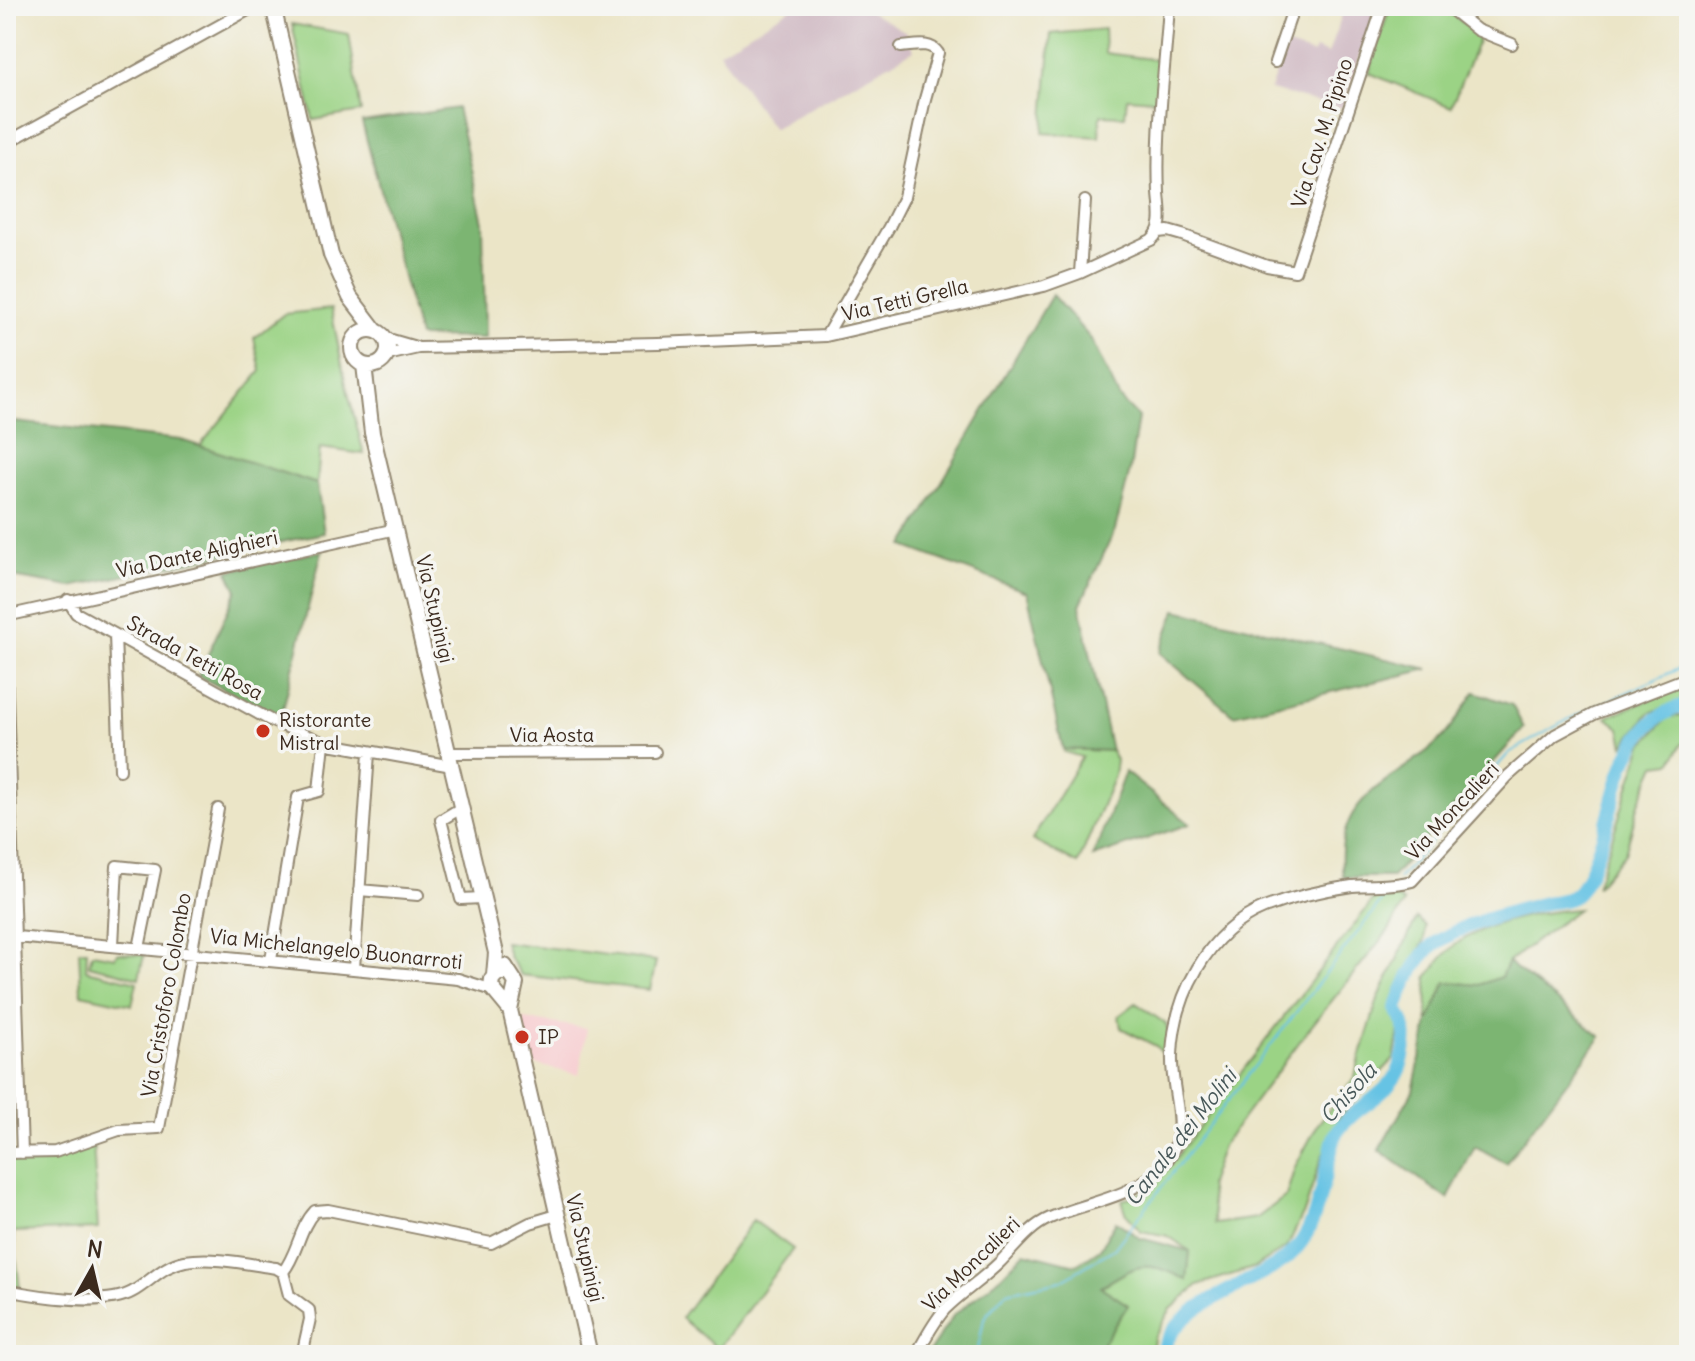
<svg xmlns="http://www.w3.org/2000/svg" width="1695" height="1361" viewBox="0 0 1695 1361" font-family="Delius,sans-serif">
	<rect width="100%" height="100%" fill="#f6f6f2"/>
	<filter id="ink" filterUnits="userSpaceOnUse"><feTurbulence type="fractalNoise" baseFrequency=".0125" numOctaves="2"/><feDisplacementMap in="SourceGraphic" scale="16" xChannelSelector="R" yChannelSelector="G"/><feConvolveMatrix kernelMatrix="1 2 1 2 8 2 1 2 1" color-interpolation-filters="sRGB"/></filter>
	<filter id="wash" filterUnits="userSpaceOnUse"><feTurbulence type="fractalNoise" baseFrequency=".006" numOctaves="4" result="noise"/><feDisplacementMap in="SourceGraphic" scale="32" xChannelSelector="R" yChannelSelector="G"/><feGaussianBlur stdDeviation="1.8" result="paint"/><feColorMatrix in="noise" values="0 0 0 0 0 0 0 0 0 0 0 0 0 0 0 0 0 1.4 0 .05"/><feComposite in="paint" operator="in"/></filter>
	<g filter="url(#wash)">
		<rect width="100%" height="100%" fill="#ebe5c7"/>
		<path fill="#f7cfd2" d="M 517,1018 L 587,1028 L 579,1075 L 525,1062 Z"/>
		<path fill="#d2bdc6" d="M 795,6 L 861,6 L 906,32 L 914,50 L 773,129 L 719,52 Z
			M 1345,6 L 1378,6 L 1342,108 L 1270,90 L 1285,45 L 1313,54 L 1315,49 L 1328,54 Z"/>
		<path fill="#9bd385" stroke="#6b7e52" stroke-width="2" d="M 1390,6 L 1442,6 L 1480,36 L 1451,107 L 1369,73 Z
			M 292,24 L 349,34 L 361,112 L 313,120 Z
			M 1104,29 L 1105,53 L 1160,60 L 1156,100 L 1127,98 L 1125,116 L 1101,115 L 1099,137 L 1043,133 L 1051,34 Z
			M 331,309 L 346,385 L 364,454 L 320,448 L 317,484 L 200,446 L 261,371 L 254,338 L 284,314 Z
			M 1689,684 L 1689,698 L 1649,713 L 1624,745 L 1620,728 L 1606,717 Z
			M 1689,715 L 1689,740 L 1682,744 L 1671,763 L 1656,765 L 1639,803 L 1625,853 L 1596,887 L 1643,744 L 1668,717 Z
			M 1063,749 L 1111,751 L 1116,760 L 1114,776 L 1078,864 L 1032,840 L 1082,757 L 1064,752 Z
			M 1380,891 L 1392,893 L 1404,903 L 1389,930 L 1309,1029 L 1222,1146 L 1209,1184 L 1215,1224 L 1257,1218 L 1286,1196 L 1295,1167 L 1318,1124 L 1354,1078 L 1378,999 L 1417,918 L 1425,926 L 1425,940 L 1396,991 L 1392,1009 L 1400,1024 L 1394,1059 L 1341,1114 L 1321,1159 L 1305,1210 L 1287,1247 L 1256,1267 L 1198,1285 L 1170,1310 L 1154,1338 L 1152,1355 L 1100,1355 L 1102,1343 L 1128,1305 L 1101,1287 L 1135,1266 L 1163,1268 L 1187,1279 L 1190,1251 L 1168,1236 L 1141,1231 L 1127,1215 L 1122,1200 L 1152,1189 Z
			M 1578,909 L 1508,962 L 1501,977 L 1479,985 L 1446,982 L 1428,1023 L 1427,977 C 1436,967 1445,952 1456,944 C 1490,921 1538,912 1578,909 Z
			M 504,942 L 656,961 L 650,990 L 521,975 L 509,958 Z
			M 79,950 L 87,950 L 86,970 L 137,982 L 132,1005 L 81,994 Z
			M 92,953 L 115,957 L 117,953 L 144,955 L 139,978 L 89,965 Z
			M 1136,1003 L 1166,1024 L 1170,1037 L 1164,1055 L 1156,1046 L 1121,1028 L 1119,1016 Z
			M 93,1141 L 98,1229 L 13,1232 L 20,1289 L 6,1286 L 6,1160 C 33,1158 73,1163 93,1141 Z
			M 753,1220 L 793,1249 L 718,1349 L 681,1318 Z"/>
		<path fill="#7cb572" stroke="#5c7048" stroke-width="2" d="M 457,108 L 483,222 L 485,338 L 419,337 L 362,122 Z
			M 1052,295 L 1091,339 L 1120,399 L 1138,417 L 1130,470 L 1115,530 L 1080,605 L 1111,751 L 1063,749 L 1027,592 L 904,546 Z
			M 6,421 L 181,440 L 317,484 L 324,533 L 71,587 L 13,577 L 6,551 Z
			M 322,551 L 281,717 L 198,676 L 237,590 L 228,571 Z
			M 1176,610 L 1429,669 L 1233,715 L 1160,653 Z
			M 1475,692 L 1512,705 L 1524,728 L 1392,877 L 1343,877 C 1332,795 1389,786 1439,741 C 1453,728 1464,708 1475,692 Z
			M 1125,772 L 1190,824 L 1093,857 Z
			M 1508,962 L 1601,1037 L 1506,1163 L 1475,1146 L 1448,1199 L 1379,1150 L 1413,1091 L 1428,1023 L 1446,982 L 1479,985 L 1501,977 Z
			M 1116,1221 L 1140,1238 L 1190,1251 L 1187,1280 C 1145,1259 1140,1263 1101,1287 L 1128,1305 L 1103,1343 L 1100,1355 L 927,1355 L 953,1316 L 1003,1275 L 1025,1252 L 1076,1265 L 1100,1249 Z"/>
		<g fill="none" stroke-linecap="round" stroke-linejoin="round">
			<path stroke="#66c3e4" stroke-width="2" d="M 1398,879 L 1509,753 L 1569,719 L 1689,664
				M 977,1355 L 984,1318 L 1006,1292 L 1061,1281 L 1114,1249 L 1387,894"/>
			<path stroke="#66c3e4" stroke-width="14" d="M 1162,1355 C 1173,1301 1254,1287 1289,1256 C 1318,1230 1320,1189 1330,1155 C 1332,1147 1333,1138 1337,1132 C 1356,1104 1394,1095 1402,1061 C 1407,1042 1408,1024 1396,1009 C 1402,990 1412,969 1424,954 C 1447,927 1508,913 1541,904 C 1552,901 1568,902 1576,894 C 1585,885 1589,874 1594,862 C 1619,805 1615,721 1689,704"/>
		</g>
	</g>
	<g filter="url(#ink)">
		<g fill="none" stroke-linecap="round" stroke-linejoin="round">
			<defs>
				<path id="street" d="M 1447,6 L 1477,30 L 1512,44
					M 1275,62 L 1294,6
					M 6,143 L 255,6
					M 1158,232 L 1168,231 L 1182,235 L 1267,266 L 1295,271 L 1383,6
					M 1080,273 L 1085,201
					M 826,336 L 889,227 L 904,197 L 925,99 L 938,53 C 930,41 915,46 901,47
					M 385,338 L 416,347
					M 387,355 L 418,348 L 658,343 L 826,336 L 1044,286 L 1080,273 L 1151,240 C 1165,229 1160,209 1159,193 C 1156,131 1165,68 1169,6
					M 68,600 L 76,613 L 270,720 L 324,743 L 452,766
					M 6,616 L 396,529
					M 115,635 L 120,770
					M 6,663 L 22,1153
					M 449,753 L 655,752
					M 461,808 L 441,820 L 461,899 L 482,898
					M 359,890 L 418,895
					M 6,936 L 458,979 L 493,990
					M 113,945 L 117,866 L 155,870 L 139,948
					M 271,960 L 298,797 L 319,791 L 324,743
					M 354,968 L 369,753
					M 6,1153 L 55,1152 L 119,1130 L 159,1128 L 218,809
					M 283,1272 C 298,1253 299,1228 315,1211 L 328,1210 L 491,1243 L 530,1223 L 557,1215
					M 6,1290 C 37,1296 105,1307 132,1292 C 150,1282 163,1265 185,1261 C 213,1256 248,1264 276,1268 L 283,1272 L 289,1295 L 309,1310 L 310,1319 L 302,1355
					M 916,1355 C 925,1339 933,1323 945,1309 C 962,1292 983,1279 1000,1262 C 1016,1246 1029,1227 1050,1218 C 1084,1203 1126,1199 1155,1173 C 1197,1137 1170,1100 1172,1055 C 1174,997 1207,931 1264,908 C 1290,898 1324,890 1352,886 C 1372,884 1392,887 1412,881 L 1508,776 L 1555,735 L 1594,714 L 1689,677"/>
				<path id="secondary" d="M 273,6 L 331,255 L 350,297 L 376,331
					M352 348a18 18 0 1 1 36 0a18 18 0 1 1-36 0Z
					M 364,365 L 372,433 L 496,953 L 494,975
					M 505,966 L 516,983 L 510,1010
					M 509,973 L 498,973 L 492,979 L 491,987 L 510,1010 L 590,1355"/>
			</defs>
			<use href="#street" stroke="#938872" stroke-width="14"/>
			<use href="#secondary" stroke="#938872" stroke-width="18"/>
			<use href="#street" stroke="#fff" stroke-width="10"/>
			<use href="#secondary" stroke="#fff" stroke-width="14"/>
		</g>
	</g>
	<g fill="#c8321e" stroke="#f6f6f2" stroke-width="3">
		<circle cx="263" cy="731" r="8"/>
		<circle cx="522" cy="1037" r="8"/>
	</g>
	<g text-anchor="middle" stroke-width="7" stroke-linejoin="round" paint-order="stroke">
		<g font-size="20" fill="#3b2a1e" stroke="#f6f6f2">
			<text transform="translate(1322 133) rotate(-72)" y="7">Via Cav. M. Pipino</text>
			<text transform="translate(905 300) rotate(-13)" y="7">Via Tetti Grella</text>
			<text transform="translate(197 554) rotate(-12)" y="7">Via Dante Alighieri</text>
			<text transform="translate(435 609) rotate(77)" y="7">Via Stupinigi</text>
			<text transform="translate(195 658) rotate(29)" y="7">Strada Tetti Rosa</text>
			<text x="552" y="742">Via Aosta</text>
			<text transform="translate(1452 811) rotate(-47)" y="7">Via Moncalieri</text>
			<text transform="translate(336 949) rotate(6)" y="7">Via Michelangelo Buonarroti</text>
			<text transform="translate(166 995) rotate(-80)" y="7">Via Cristoforo Colombo</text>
			<text transform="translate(585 1248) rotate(77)" y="7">Via Stupinigi</text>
			<text transform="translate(971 1264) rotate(-44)" y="7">Via Moncalieri</text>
		</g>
		<g font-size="20" fill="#3b2a1e" stroke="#f6f6f2" text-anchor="start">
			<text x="279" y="727">Ristorante<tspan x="279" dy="23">Mistral</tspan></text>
			<text x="538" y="1044">IP</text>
		</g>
		<g font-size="22" font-style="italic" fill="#485859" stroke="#f6f6f2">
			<text transform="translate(1348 1093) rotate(-48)" y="8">Chisola</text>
			<text transform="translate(1180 1137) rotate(-52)" y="8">Canale dei Molini</text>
		</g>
	</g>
	<rect width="1695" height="1361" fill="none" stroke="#f6f6f2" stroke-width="32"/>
	<g transform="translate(92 1269) rotate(8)" stroke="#f6f6f2" stroke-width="6" paint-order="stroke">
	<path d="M0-6L14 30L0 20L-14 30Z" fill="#3b2a1e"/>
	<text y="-12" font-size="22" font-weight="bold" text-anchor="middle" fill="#3b2a1e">N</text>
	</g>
</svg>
